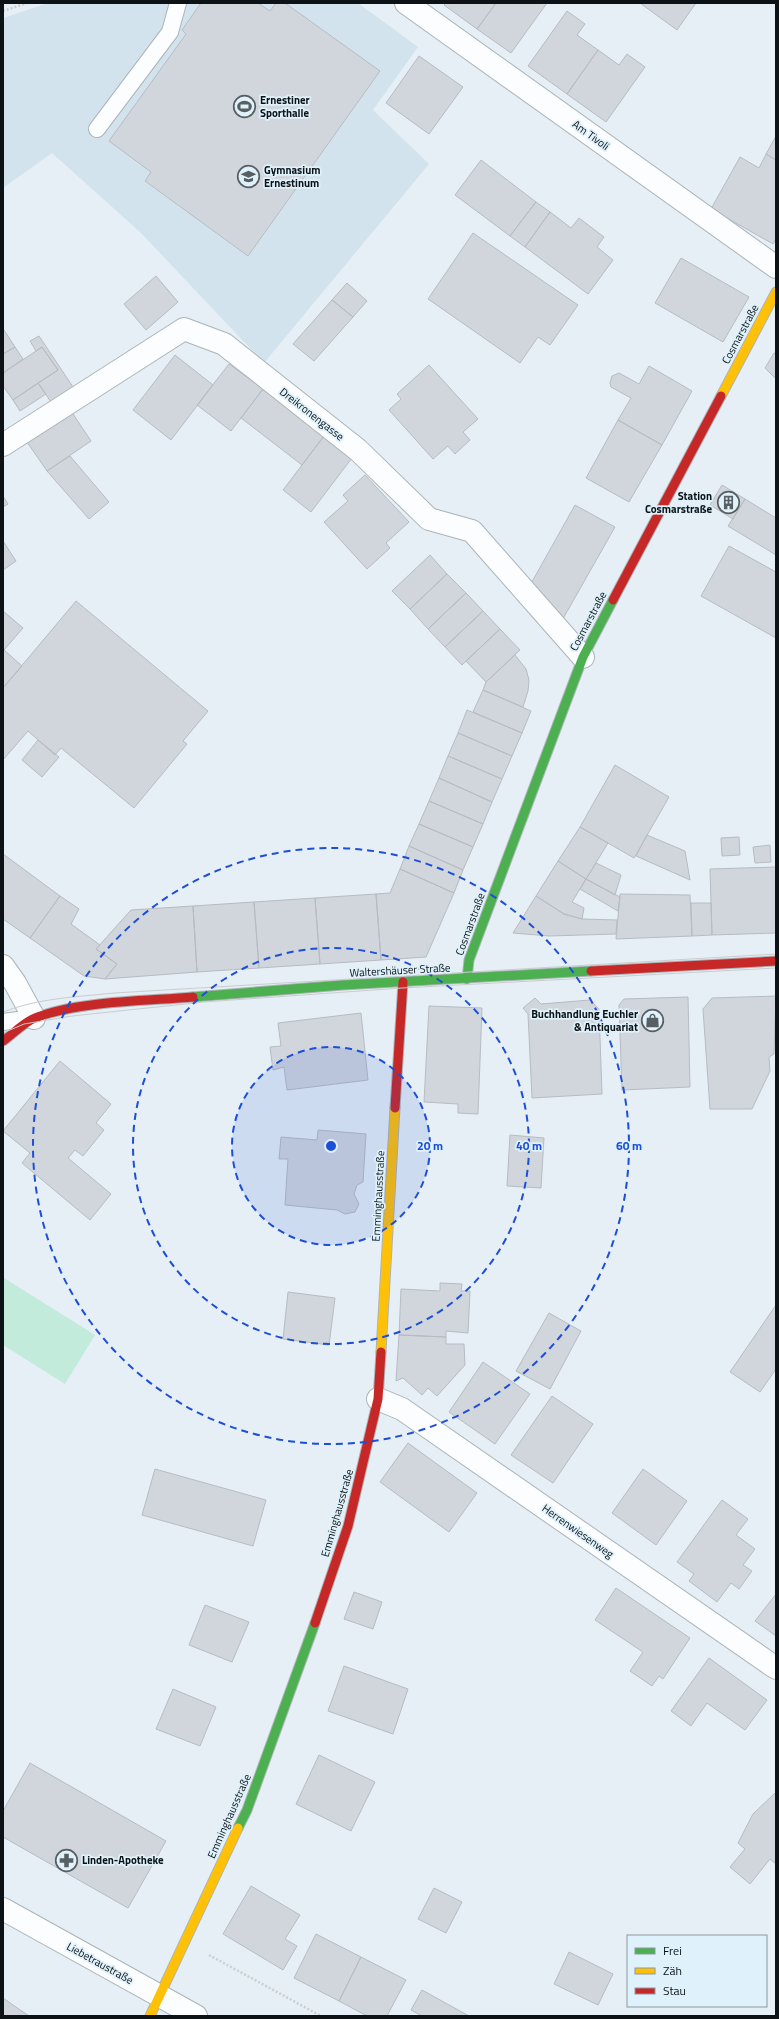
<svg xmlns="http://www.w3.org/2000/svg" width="779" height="2019" viewBox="0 0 779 2019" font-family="'Titillium Web',sans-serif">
	<rect width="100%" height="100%" fill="#e5eff5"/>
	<path fill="#d2e3ee" d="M 48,3 L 358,3 L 418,47 L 373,110 L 429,164 L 264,363 L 141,233 L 52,153 L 3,188 L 3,18 Z"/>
	<path fill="#c2ebdc" d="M 4,1278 L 95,1335 L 65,1384 L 3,1345 Z"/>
	<path fill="#d0d6dc" stroke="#b7bcc2" d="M 201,3 L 258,3 L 270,11 L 276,3 L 285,3 L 380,71 L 248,256 L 145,181 L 151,172 L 109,141 L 186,34 L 182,30 Z
		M 446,3 L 496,3 L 477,29 L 444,5 Z
		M 496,3 L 547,3 L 511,53 L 477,29 Z
		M 640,3 L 696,3 L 677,30 Z
		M 567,11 L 585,24 L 577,35 L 598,50 L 567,94 L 528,66 Z
		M 598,50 L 619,65 L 627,54 L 645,67 L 606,122 L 567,94 Z
		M 419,56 L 463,87 L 429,134 L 386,103 Z
		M 776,136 L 776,160 L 766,154 Z
		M 766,154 L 776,160 L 776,239 L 773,244 L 711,209 L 740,157 L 759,168 Z
		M 481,160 L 536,202 L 510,236 L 455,195 Z
		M 536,202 L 550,212 L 525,247 L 510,236 Z
		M 550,212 L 571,228 L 579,218 L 604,237 L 597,247 L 613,260 L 588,294 L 525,247 Z
		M 473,233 L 578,305 L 550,345 L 538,337 L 520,363 L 428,299 Z
		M 681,258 L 749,297 L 723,342 L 655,303 Z
		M 156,276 L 178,302 L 146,330 L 124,304 Z
		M 347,283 L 367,301 L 353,317 L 332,300 Z
		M 332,300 L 353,317 L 314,361 L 293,344 Z
		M 4,330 L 15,347 L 3,354 L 3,331 Z
		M 39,336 L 73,387 L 51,402 L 38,383 L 58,370 L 42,347 L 36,351 L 30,341 Z
		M 15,347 L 23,359 L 3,373 L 3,354 Z
		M 42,347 L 58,370 L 13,400 L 3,386 L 3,373 Z
		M 774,353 L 776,354 L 776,379 L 765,368 Z
		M 175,355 L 213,385 L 171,440 L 133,410 Z
		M 229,364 L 263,389 L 231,431 L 197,405 Z
		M 429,365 L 478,419 L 463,432 L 470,440 L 455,454 L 448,446 L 433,459 L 389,410 L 401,399 L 397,394 Z
		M 649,366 L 692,391 L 662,445 L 618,420 L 631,398 L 611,387 L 610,383 L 612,376 L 619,373 L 639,384 Z
		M 38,383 L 46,394 L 20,411 L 13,400 Z
		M 263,389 L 324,436 L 302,465 L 241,418 Z
		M 71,411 L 91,441 L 47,471 L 27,442 Z
		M 618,420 L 662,445 L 629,502 L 586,478 Z
		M 324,436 L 352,458 L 311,512 L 283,490 Z
		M 70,456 L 109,502 L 89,519 L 47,471 Z
		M 365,475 L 409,522 L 386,543 L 390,548 L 367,569 L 324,522 L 348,501 L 343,495 Z
		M 722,485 L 745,499 L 733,519 L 710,505 Z
		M 3,496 L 8,504 L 3,507 Z
		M 745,499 L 776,518 L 776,555 L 728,526 Z
		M 575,505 L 615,527 L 560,624 L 528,589 Z
		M 3,541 L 16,561 L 3,570 Z
		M 729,546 L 776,572 L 776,638 L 701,596 Z
		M 430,555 L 447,574 L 410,609 L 392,591 Z
		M 447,574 L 466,593 L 428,629 L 410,609 Z
		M 466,593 L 483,611 L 445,647 L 428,629 Z
		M 76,601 L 208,711 L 183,741 L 187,744 L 134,808 L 61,748 L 55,755 L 28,731 L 3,760 L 3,688 Z
		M 3,611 L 23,628 L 4,650 L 3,649 Z
		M 483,611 L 500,629 L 462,665 L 445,647 Z
		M 500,629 L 520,650 L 486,682 L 466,661 Z
		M 3,649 L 22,666 L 3,688 Z
		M 515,655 L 526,669 L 529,680 L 528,691 L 523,707 L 483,690 L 486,682 Z
		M 483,690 L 531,711 L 522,733 L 473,712 Z
		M 467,710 L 522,733 L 512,756 L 458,733 Z
		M 458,733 L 512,756 L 502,779 L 448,756 Z
		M 38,740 L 59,757 L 42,777 L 22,760 Z
		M 448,756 L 502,779 L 492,802 L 439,778 Z
		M 615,765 L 669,797 L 634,858 L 580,827 Z
		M 439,778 L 492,802 L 483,824 L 429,801 Z
		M 429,801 L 483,824 L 473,847 L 419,824 Z
		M 419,824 L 473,847 L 463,870 L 409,846 Z
		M 580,827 L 608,843 L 586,879 L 558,861 Z
		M 647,835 L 685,851 L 690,880 L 636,856 Z
		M 739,837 L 740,855 L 722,856 L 721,838 Z
		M 770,845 L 771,862 L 755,863 L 753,847 Z
		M 409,846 L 463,870 L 454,893 L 400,869 Z
		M 3,854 L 60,896 L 30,938 L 3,919 Z
		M 558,861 L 586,879 L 572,902 L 584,908 L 582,919 L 564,914 L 536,896 Z
		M 596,863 L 621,875 L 615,895 L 586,879 Z
		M 776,867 L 776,933 L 712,935 L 710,869 Z
		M 400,869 L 454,893 L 426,957 L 381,960 L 376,894 L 390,893 Z
		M 586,879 L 620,897 L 618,911 L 580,889 Z
		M 376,894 L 381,960 L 320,964 L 315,898 Z
		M 620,894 L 690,895 L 692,936 L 616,939 Z
		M 60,896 L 79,909 L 71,924 L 100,945 L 96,949 L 117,964 L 105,979 L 84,976 L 30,938 Z
		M 536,896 L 564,914 L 582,919 L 617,920 L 616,934 L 549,936 L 513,933 Z
		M 315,898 L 320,964 L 259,968 L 254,902 Z
		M 254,902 L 259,968 L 197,972 L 193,906 Z
		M 691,903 L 711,903 L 712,935 L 692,936 Z
		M 193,906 L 197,972 L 105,979 L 117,964 L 96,949 L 131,910 Z
		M 776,996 L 774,1054 L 769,1057 L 770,1071 L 752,1109 L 710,1109 L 703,1009 L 712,998 Z
		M 688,997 L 690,1087 L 622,1090 L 619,1005 L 624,999 Z
		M 535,998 L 541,1004 L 590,1000 L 599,1009 L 602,1094 L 532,1098 L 528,1014 L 523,1008 Z
		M 429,1006 L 482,1008 L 478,1114 L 458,1113 L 458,1104 L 424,1102 Z
		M 361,1013 L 368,1080 L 287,1090 L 284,1067 L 273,1070 L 270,1047 L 281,1046 L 278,1023 Z
		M 60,1061 L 111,1104 L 96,1123 L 104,1130 L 83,1156 L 75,1150 L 68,1158 L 111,1194 L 90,1220 L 22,1163 L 30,1153 L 3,1131 Z
		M 318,1130 L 366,1134 L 363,1182 L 357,1185 L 354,1194 L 359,1204 L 355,1212 L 345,1214 L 337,1210 L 285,1205 L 288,1159 L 279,1159 L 281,1137 L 317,1140 Z
		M 510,1135 L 544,1138 L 541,1188 L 507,1186 Z
		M 440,1283 L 462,1284 L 461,1291 L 470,1291 L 468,1333 L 446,1331 L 446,1337 L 399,1335 L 401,1289 L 440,1291 Z
		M 288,1292 L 335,1298 L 329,1345 L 283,1339 Z
		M 776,1305 L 776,1369 L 760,1392 L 730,1372 Z
		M 549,1313 L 581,1331 L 550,1389 L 516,1371 Z
		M 399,1335 L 446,1337 L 446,1344 L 464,1344 L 465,1365 L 437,1396 L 428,1388 L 422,1395 L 403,1378 L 396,1381 Z
		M 483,1362 L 530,1394 L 495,1444 L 449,1412 Z
		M 552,1396 L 593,1424 L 553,1483 L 511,1455 Z
		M 408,1443 L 477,1493 L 449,1532 L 380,1482 Z
		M 155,1469 L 266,1500 L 253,1546 L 142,1515 Z
		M 643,1469 L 687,1501 L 656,1545 L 612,1513 Z
		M 722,1500 L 748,1519 L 736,1535 L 755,1549 L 743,1565 L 752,1571 L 739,1589 L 731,1583 L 717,1602 L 689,1581 L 694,1574 L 677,1562 Z
		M 616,1588 L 690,1638 L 663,1679 L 659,1676 L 652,1686 L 630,1671 L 643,1652 L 595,1620 Z
		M 354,1592 L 382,1602 L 373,1629 L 344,1619 Z
		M 776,1594 L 776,1636 L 755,1621 Z
		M 205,1605 L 249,1622 L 232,1662 L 189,1645 Z
		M 709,1658 L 767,1700 L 745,1730 L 707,1703 L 691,1726 L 671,1711 Z
		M 344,1666 L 408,1689 L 393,1734 L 328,1711 Z
		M 173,1689 L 216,1707 L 200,1746 L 156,1729 Z
		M 319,1755 L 375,1782 L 351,1831 L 296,1804 Z
		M 30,1763 L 166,1841 L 128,1908 L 3,1837 L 3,1811 Z
		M 775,1793 L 776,1795 L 776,1864 L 770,1859 L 750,1884 L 730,1867 L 745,1849 L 738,1843 L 753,1814 Z
		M 251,1886 L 300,1915 L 285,1939 L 297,1946 L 283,1970 L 223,1934 Z
		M 434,1888 L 462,1902 L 446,1933 L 418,1919 Z
		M 316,1934 L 361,1957 L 339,2001 L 294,1978 Z
		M 569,1952 L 613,1974 L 598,2005 L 554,1984 Z
		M 361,1957 L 406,1980 L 387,2016 L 367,2016 L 339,2001 Z
		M 422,1990 L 469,2016 L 422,2016 L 411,2010 Z
		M 3,1998 L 29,2016 L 3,2016 Z"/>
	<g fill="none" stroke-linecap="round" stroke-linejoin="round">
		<defs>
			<path id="lane" d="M 97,129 L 170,32 L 178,3
				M 3,1022 L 33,1018"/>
			<path id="street" d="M 406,3 L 776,267
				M 3,445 L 184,329 L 224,344 L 358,450 L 429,519 L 472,531 L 583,657
				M 3,966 L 15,983 L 34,1018
				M 378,1399 L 402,1409 L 776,1668
				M 3,1909 L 196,2016"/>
			<path id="fast" d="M 467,979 L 469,960 L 583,657 L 613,600
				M 193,997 L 343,985 L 591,971
				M 238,1828 L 247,1810 L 315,1623"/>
			<path id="slow" d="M 721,396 L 776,292
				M 381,1352 L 395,1108
				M 150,2016 L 238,1828"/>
			<path id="jam" d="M 613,600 L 721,396
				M 591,971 L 776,961
				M 3,1041 C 13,1034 24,1022 35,1018 C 77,1001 147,1001 193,997
				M 395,1108 L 403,982
				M 315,1623 L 348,1526 L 378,1399 L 381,1352"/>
		</defs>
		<use href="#lane" stroke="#acb4b8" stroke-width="18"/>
		<use href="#street" stroke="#acb4b8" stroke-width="24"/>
		<use href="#fast" stroke="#acb4b8" stroke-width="11"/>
		<use href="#slow" stroke="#acb4b8" stroke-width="11"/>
		<use href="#jam" stroke="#acb4b8" stroke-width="11"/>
		<path stroke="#ccced0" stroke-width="2.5" stroke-dasharray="2 2" stroke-linecap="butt" d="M 3,11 L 27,3
			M 209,1955 L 321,2016"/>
		<use href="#lane" stroke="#fbfdfe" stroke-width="16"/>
		<use href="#street" stroke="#fbfdfe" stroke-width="22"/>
		<use href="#fast" stroke="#4caf50" stroke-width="9"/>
		<use href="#slow" stroke="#ffc107" stroke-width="9"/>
		<use href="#jam" stroke="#c62828" stroke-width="9"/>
		<path stroke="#cacdcf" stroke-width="1" d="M 3,1012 C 38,998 77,997 114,993 L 776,954
			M 3,1033 L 24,1024 L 72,1016 L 204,1002 L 402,988 L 776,968"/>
	</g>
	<circle cx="331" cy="1146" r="99" fill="#1d4ed8" fill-opacity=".12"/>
	<g fill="none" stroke="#1d4ed8" stroke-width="2" stroke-dasharray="7 5">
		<circle cx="331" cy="1146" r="99"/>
		<circle cx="331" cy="1146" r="198"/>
		<circle cx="331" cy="1146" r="298"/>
	</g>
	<defs>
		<symbol id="stadium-ring" viewBox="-11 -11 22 22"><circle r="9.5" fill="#dff1fb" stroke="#585f63" stroke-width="1.5"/><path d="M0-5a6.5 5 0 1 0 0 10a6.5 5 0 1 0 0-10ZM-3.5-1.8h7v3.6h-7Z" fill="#585f63"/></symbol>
		<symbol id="school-ring" viewBox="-11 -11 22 22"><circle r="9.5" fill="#dff1fb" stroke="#585f63" stroke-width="1.5"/><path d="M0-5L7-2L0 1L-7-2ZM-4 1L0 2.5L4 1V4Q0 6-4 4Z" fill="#585f63"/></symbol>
		<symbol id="building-ring" viewBox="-11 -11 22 22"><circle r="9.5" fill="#dff1fb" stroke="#585f63" stroke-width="1.5"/><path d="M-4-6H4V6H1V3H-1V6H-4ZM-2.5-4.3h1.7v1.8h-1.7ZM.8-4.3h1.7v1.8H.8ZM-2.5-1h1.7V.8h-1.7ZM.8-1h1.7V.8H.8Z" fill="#585f63"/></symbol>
		<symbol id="shop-ring" viewBox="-11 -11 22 22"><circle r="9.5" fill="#dff1fb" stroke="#585f63" stroke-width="1.5"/><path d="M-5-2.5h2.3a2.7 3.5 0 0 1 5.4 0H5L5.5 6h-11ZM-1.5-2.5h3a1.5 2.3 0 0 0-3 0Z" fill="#585f63"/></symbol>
		<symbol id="pharmacy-ring" viewBox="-11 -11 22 22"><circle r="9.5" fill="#dff1fb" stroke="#585f63" stroke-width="1.5"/><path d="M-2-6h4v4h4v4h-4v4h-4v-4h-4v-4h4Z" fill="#585f63"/></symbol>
	</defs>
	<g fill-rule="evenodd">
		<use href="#stadium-ring" x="232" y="94" width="25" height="25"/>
		<use href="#school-ring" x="236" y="164" width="25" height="25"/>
		<use href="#building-ring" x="716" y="490" width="25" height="25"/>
		<use href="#shop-ring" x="640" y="1008" width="25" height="25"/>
		<use href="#pharmacy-ring" x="54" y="1848" width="25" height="25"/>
	</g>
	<g text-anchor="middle" stroke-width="3.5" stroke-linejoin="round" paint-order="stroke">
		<g font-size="11" font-weight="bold" fill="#0c1215" stroke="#dff1fb" text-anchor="start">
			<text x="260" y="104">Ernestiner<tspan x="260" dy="13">Sporthalle</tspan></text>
			<text x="264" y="174">Gymnasium<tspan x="264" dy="13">Ernestinum</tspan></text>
			<text x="712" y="500" text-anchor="end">Station<tspan x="712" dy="13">Cosmarstraße</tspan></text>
			<text x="638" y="1018" text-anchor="end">Buchhandlung Euchler<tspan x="638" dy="13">&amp; Antiquariat</tspan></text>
			<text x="82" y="1864">Linden-Apotheke</text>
		</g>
		<g font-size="11" fill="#0c1215" stroke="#dff1fb">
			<text transform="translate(591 135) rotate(36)" y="4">Am Tivoli</text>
			<text transform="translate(740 334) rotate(-62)" y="4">Cosmarstraße</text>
			<text transform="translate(312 414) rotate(38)" y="4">Dreikronengasse</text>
			<text transform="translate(588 621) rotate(-62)" y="4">Cosmarstraße</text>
			<text transform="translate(470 924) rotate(-70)" y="4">Cosmarstraße</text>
			<text transform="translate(400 970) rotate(-3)" y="4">Waltershäuser Straße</text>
			<text transform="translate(378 1196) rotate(-87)" y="4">Emminghausstraße</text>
			<text transform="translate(337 1513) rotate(-74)" y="4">Emminghausstraße</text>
			<text transform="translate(578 1531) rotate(35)" y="4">Herrenwiesenweg</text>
			<text transform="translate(229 1816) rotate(-66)" y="4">Emminghausstraße</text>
			<text transform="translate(100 1963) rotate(29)" y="4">Liebetraustraße</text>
		</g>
	</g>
	<circle cx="331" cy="1146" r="6" fill="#1d4ed8" stroke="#dff1fb" stroke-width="2"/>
	<g font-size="12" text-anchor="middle" font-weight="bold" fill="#1d4ed8" stroke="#dff1fb" stroke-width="3.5" stroke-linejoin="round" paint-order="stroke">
		<text x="430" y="1150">20 m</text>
		<text x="529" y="1150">40 m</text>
		<text x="629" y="1150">60 m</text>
	</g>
	<rect width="779" height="2019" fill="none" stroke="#0c1215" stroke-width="8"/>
	<rect x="627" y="1935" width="140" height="72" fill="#dff1fb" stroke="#8b989f"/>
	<rect x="635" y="1948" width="20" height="6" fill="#4caf50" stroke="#8b989f"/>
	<text x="663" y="1955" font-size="12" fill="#0c1215">Frei</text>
	<rect x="635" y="1968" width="20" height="6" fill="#ffc107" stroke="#8b989f"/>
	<text x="663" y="1975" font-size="12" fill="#0c1215">Zäh</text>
	<rect x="635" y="1988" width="20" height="6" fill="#c62828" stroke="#8b989f"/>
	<text x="663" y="1995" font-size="12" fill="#0c1215">Stau</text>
</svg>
